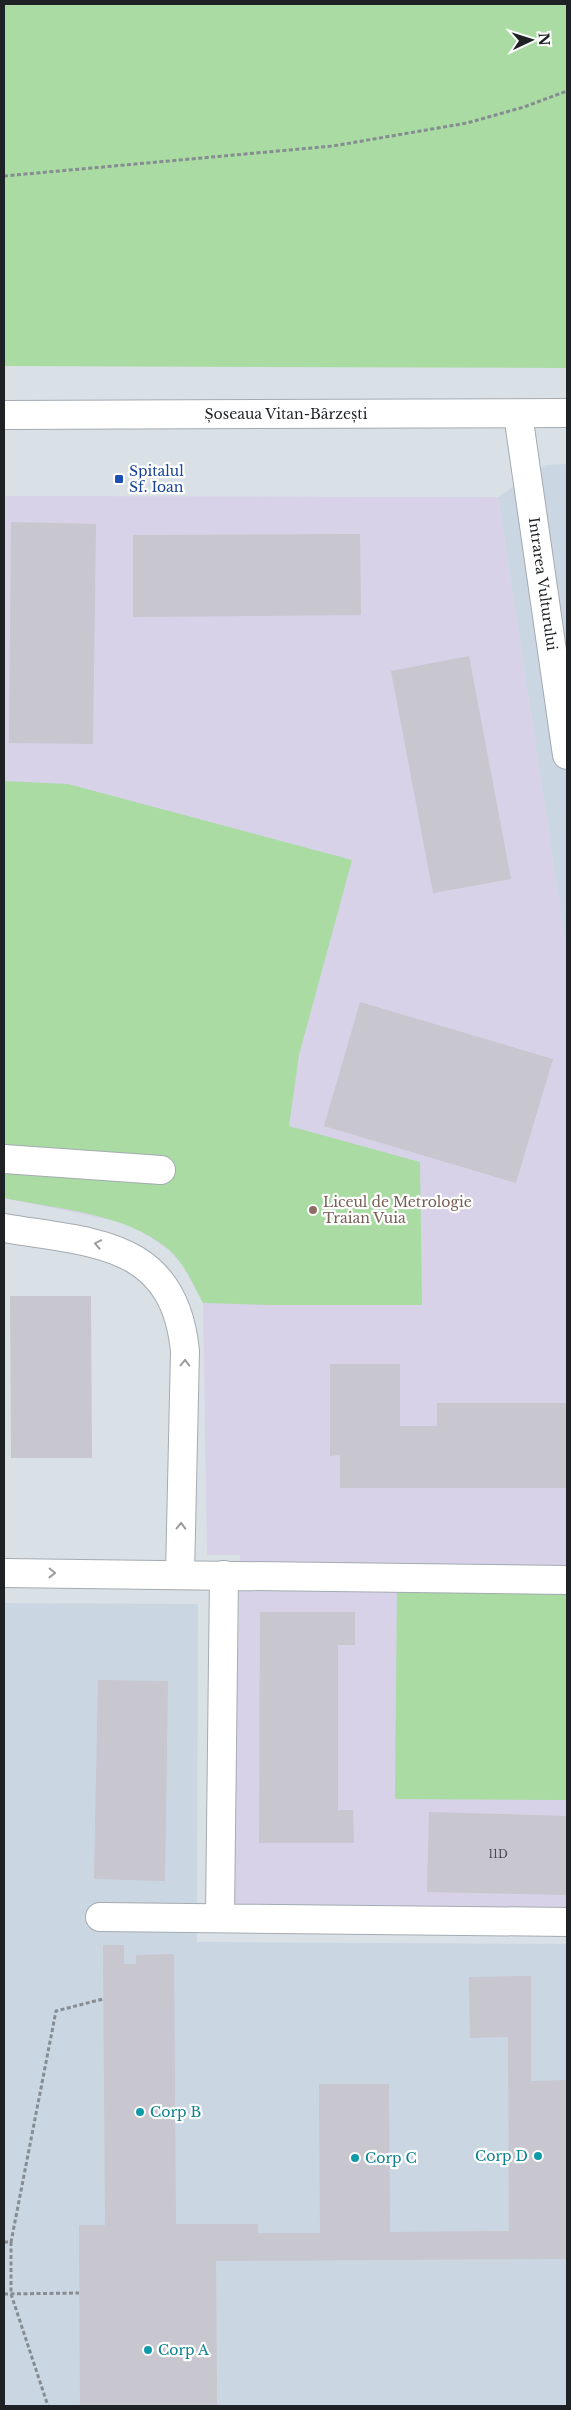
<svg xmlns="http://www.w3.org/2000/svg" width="571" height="2410" viewBox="0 0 571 2410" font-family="'Libre Baskerville',serif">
	<rect width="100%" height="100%" fill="#d9e1e7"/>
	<path fill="#cad6e2" d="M 567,464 L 567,953 L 498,497 L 546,465 Z
		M 4,1603 L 198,1604 L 197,1942 L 567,1944 L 567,2406 L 4,2406 Z"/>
	<path fill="#d7d2e8" d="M 4,496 L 498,497 L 567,953 L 567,1909 L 233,1906 L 240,1555 L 207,1555 L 203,1303 L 183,1266 L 168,1249 L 139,1230 L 116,1221 L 4,1198 Z"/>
	<path fill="#a9dba3" d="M 4,4 L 567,4 L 567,368 L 4,366 Z
		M 4,781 L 68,784 L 352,860 L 299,1055 L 289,1126 L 420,1162 L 422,1305 L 270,1305 L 203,1303 C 193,1284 184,1262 167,1248 C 124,1213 57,1209 4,1198 Z
		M 397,1586 L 567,1587 L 567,1800 L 395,1799 Z"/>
	<path fill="#c8c6ce" d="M 11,522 L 96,524 L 93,744 L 9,743 Z
		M 360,534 L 361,615 L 133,617 L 133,535 Z
		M 469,656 L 511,879 L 433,893 L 391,671 Z
		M 360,1002 L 553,1059 L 516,1183 L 324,1126 Z
		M 10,1296 L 91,1296 L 92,1458 L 11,1458 Z
		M 330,1364 L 400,1364 L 400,1426 L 437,1426 L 437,1403 L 567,1403 L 567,1488 L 340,1488 L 340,1455 L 330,1456 Z
		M 260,1612 L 355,1612 L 355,1645 L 338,1645 L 338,1810 L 353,1810 L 354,1843 L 259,1843 Z
		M 98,1680 L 168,1681 L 165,1881 L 94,1879 Z
		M 429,1812 L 567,1816 L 567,1895 L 427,1892 Z
		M 103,1945 L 124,1945 L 124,1964 L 136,1964 L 136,1955 L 174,1954 L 176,2224 L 258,2224 L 258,2233 L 320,2233 L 319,2084 L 389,2084 L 390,2232 L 509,2231 L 508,2037 L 470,2038 L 469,1977 L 531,1976 L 531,2081 L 567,2080 L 567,2259 L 216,2261 L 217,2406 L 80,2406 L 79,2225 L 105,2225 Z"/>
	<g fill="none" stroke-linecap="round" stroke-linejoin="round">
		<defs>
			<path id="minor" d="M 518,414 L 567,755
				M 4,1159 L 161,1170
				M 4,1228 C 92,1243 174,1240 185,1351 L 180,1575
				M 4,1573 L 567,1580
				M 100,1917 L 567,1922
				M 220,1917 L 224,1575"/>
			<path id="major" d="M 4,415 L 567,413"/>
		</defs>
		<use href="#minor" stroke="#a4abb1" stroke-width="30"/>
		<use href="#major" stroke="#a4abb1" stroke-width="30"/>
		<path stroke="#868c91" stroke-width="3" stroke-dasharray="4 2.5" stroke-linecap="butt" d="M 4,176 L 333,146 L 467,123 L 524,107 L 567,91
			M 4,2242 L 11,2242 L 56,2011 L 103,1999
			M 11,2242 L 11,2294 L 48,2406
			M 4,2294 L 79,2293"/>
		<use href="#minor" stroke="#fff" stroke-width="28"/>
		<use href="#major" stroke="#fff" stroke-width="28"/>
	</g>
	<defs><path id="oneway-chevron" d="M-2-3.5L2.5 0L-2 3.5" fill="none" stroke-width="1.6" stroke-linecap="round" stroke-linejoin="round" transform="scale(1.25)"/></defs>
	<g stroke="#9a9c9d">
		<use href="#oneway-chevron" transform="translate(98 1244) rotate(-169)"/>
		<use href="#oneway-chevron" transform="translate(185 1363) rotate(-89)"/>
		<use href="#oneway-chevron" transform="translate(181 1526) rotate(-89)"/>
		<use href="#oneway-chevron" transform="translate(52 1573) rotate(1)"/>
	</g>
	<rect fill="#1a4fb4" stroke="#fff" stroke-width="2" x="114" y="474" width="10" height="10" rx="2.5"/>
	<circle fill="#8d6e63" stroke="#fff" stroke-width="2" cx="313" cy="1210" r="5"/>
	<g fill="#0f9aa8" stroke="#fff" stroke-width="2">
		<circle cx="140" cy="2112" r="5"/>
		<circle cx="538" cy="2156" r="5"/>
		<circle cx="355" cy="2158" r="5"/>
		<circle cx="148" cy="2350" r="5"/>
	</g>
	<g text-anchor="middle" stroke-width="4.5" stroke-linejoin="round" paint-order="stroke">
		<g font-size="11" fill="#494b4f">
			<text x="498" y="1858">11D</text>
		</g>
		<g font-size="14" fill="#1f2225" stroke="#fff">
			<text x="286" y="419">Șoseaua Vitan-Bârzești</text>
			<text transform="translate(543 584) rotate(82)" y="5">Intrarea Vulturului</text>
		</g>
		<g font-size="14" fill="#164399" stroke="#fff" text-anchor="start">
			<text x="129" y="476">Spitalul<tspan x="129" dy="16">Sf. Ioan</tspan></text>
		</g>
		<g font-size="14" fill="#785e54" stroke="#fff" text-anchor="start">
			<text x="323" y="1207">Liceul de Metrologie<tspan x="323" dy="16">Traian Vuia</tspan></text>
		</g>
		<g font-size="14" fill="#0d838f" stroke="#fff" text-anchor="start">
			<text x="150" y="2117">Corp B</text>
			<text x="528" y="2161" text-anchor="end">Corp D</text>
			<text x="365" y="2163">Corp C</text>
			<text x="158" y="2355">Corp A</text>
		</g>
	</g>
	<rect width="571" height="2410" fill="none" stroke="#1f2225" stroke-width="10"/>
	<g transform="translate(531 40) rotate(86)" stroke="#ffffff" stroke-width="4" paint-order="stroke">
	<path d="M0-4L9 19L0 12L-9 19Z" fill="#1f2225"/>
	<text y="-8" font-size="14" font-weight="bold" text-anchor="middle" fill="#1f2225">N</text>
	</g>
</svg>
